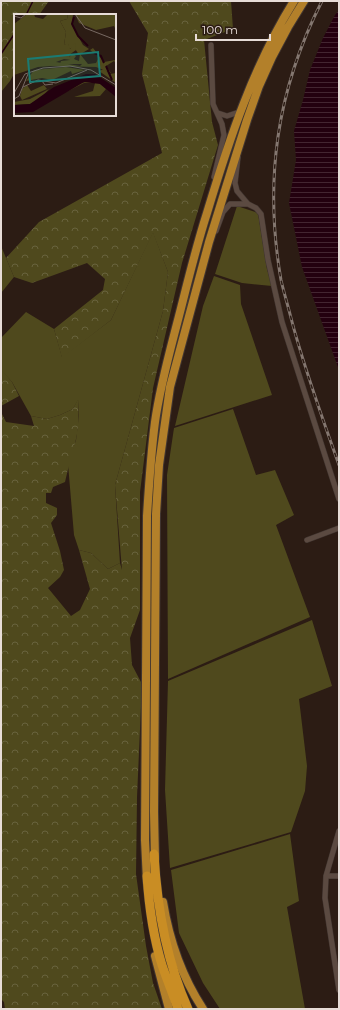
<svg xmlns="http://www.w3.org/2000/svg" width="340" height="1010" viewBox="0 0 340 1010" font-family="Montserrat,sans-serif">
	<defs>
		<pattern id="forest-crowns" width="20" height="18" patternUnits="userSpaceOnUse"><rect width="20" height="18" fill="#4f491d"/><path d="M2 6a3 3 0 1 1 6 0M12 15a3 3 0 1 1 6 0" fill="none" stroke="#68633d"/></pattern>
		<pattern id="water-rules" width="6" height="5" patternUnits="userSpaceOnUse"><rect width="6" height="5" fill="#23000f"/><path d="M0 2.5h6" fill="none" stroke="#432531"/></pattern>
	</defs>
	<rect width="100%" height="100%" fill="#2c1c14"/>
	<path fill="#4f491d" d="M 237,206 L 258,213 L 267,269 L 272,286 L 242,283 L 215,274 Z
		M 153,232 L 168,272 L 163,311 L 115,485 L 120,563 L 108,569 L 91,553 L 79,550 L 74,535 L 68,464 L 76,440 L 79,415 L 78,400 L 73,409 L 60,415 L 47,419 L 31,416 L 12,382 L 1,370 L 1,338 L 26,312 L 54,329 L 62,357 L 111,320 Z
		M 1,246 L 14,277 L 1,293 Z
		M 214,276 L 240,285 L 241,304 L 272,395 L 175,426 L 203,306 Z
		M 233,409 L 256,475 L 275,470 L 294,515 L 276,525 L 310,617 L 168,679 L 167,475 L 174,428 Z
		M 312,620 L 332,686 L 299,699 L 307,766 L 305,791 L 291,832 L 170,868 L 165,790 L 168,681 Z
		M 290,834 L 299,901 L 287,907 L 305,1009 L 220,1009 L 203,983 L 179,933 L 171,870 Z"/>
	<path fill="url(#forest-crowns)" d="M 1,1 L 49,1 L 39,15 L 15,15 L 15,72 L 10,81 L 1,92 Z
		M 129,1 L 231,1 L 233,29 L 204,40 L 212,122 L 218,145 L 182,263 L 153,388 L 140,492 L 140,610 L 130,638 L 132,665 L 142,684 L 137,797 L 136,874 L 146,946 L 153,983 L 162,1009 L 5,1009 L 4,1002 L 1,999 L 1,412 L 6,422 L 34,426 L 31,416 L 47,419 L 60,415 L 73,409 L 78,399 C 79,412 79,426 76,439 C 73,454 68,467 65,482 L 53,487 L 51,493 L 46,493 L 46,503 L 57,508 L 57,515 L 51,523 L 60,551 L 64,570 L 60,577 L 48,588 L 71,616 L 80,610 L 90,589 L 79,550 L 91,553 L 108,569 L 120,563 L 122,570 L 115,485 L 163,311 L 168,272 L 153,233 L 111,320 L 62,358 L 54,329 L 103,290 L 105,279 L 87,263 L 32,283 L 14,277 L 6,258 L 39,222 L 162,153 L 142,74 L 148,33 Z
		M 1,369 L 12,382 L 19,396 L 1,406 Z"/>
	<path fill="url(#water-rules)" d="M 339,10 L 339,370 L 302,267 L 289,203 L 296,160 L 294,131 L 303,100 L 310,70 L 323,38 L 335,15 Z"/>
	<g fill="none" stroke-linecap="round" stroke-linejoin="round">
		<path stroke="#23000f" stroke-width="1.5" d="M 26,15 L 33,1
			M 1,54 L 15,33"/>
		<defs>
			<path id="minor" d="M 211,45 L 213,104 L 222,124 L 224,135 L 214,177
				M 218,113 L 227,116 L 239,112
				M 238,157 L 235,183 L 237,191 L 248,204
				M 216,231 L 223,212 L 230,204 L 248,204 L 256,208 L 261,214 L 268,260 L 282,322 L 339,499
				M 307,540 L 339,528
				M 339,831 L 326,876 L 325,898 L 339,990
				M 326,876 L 339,876"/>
			<path id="trunk" d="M 155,859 L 154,812 L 156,514 L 159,465 L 170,387 L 209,242 L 247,120 L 259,86 L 272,57 L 288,27 L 304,1
				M 147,881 L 145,840 L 147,516 C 149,484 151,453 155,422 C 160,386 170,351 179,316 C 188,281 196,247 207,213 C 229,140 253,67 294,1
				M 163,902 C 169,939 182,977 203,1009
				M 155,956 L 169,1009"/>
			<path id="motorway" d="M 154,854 C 157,908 166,960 188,1009
				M 147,876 C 149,906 153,936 162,965 C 167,980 173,994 178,1009"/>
		</defs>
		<use href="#minor" stroke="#423631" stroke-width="6"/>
		<use href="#trunk" stroke="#423631" stroke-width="10"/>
		<use href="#motorway" stroke="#423631" stroke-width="10"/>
		<use href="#minor" stroke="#5b4a41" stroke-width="5"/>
		<use href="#trunk" stroke="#b3802a" stroke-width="8"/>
		<use href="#motorway" stroke="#c98d24" stroke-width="9"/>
		<defs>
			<path id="rail" d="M 322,1 C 276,91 264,182 281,280 C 284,293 288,306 291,318 C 304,368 322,417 339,465"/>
		</defs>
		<use href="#rail" stroke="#847770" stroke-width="3"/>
		<use href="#rail" stroke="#2c1c14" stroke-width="1.5" stroke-dasharray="4.5" stroke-linecap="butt"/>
	</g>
	<g transform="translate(14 14)">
		<rect width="102" height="102" fill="#2c1c14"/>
		<path d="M 54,0 L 59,0 L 58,11 L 69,31 L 75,35 L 65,41 L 60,33 L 55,35 L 54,30 L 50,31 L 52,18 L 46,7 L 53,5 ZM 59,40 L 62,42 L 60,45 L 69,50 L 46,50 L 47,47 L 56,46 L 55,43 ZM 52,53 L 71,56 L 58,60 L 57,57 L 38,66 L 28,64 L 12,67 L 20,56 ZM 90,55 L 96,60 L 102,59 L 102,69 L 85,57 ZM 13,71 L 17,77 L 30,71 L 33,75 L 8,86 L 6,82 L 8,75 ZM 35,75 L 27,84 L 16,90 L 0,91 L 0,88 L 16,85 Z" fill="#4f491d"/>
		<path d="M 13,0 L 20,0 L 21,3 L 29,5 L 34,0 L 54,0 L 53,5 L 46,7 L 52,18 L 50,31 L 54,29 L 56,35 L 61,29 L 62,36 L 55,41 L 57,46 L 50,45 L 42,48 L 66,52 L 68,50 L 59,45 L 65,47 L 66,40 L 74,50 L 82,49 L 85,43 L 76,36 L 79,34 L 90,48 L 101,46 L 102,50 L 100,47 L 92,52 L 97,59 L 82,53 L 37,52 L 24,53 L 0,61 L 0,10 ZM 61,0 L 102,0 L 102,16 L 100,12 L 82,16 L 65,9 ZM 75,67 L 84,68 L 92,75 L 86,82 L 60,83 L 79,77 L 81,69 L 70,69 L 52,78 L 64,70 Z" fill="#4f491d"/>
		<path d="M 72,60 L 81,60 L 102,74 L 102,83 L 86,70 L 70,68 L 19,98 L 0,99 L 0,91 L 16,90 L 40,73 Z" fill="#23000f"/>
		<path fill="none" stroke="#23000f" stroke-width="2" d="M 60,3 L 58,10 L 64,22 L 74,32M 80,39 L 87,42 L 90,49M 92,52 L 98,66"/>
		<path fill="none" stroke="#776962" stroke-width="1" d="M 61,0 L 71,14 L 102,26M 0,2 L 7,4 L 12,0M 28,67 L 31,71 L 39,70M 9,73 L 24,66 L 42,69 L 73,56M 0,79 L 11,60 L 29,54 L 56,52 L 77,56 L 102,71M 0,85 L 5,82 L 14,60"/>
		<path fill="#1a7b73" fill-opacity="0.15" stroke="#1a7b73" stroke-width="2" d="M 84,38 L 86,62 L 16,68 L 14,45 Z"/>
		<rect width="102" height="102" fill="none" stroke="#e7dcd7" stroke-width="2"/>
	</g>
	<rect width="340" height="1010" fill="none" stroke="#e7dcd7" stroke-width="4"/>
	<path d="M196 34v6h74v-6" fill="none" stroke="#e7dcd7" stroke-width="2"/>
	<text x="202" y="34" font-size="12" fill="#e7dcd7" stroke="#2c1c14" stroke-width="3" paint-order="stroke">100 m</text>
</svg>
